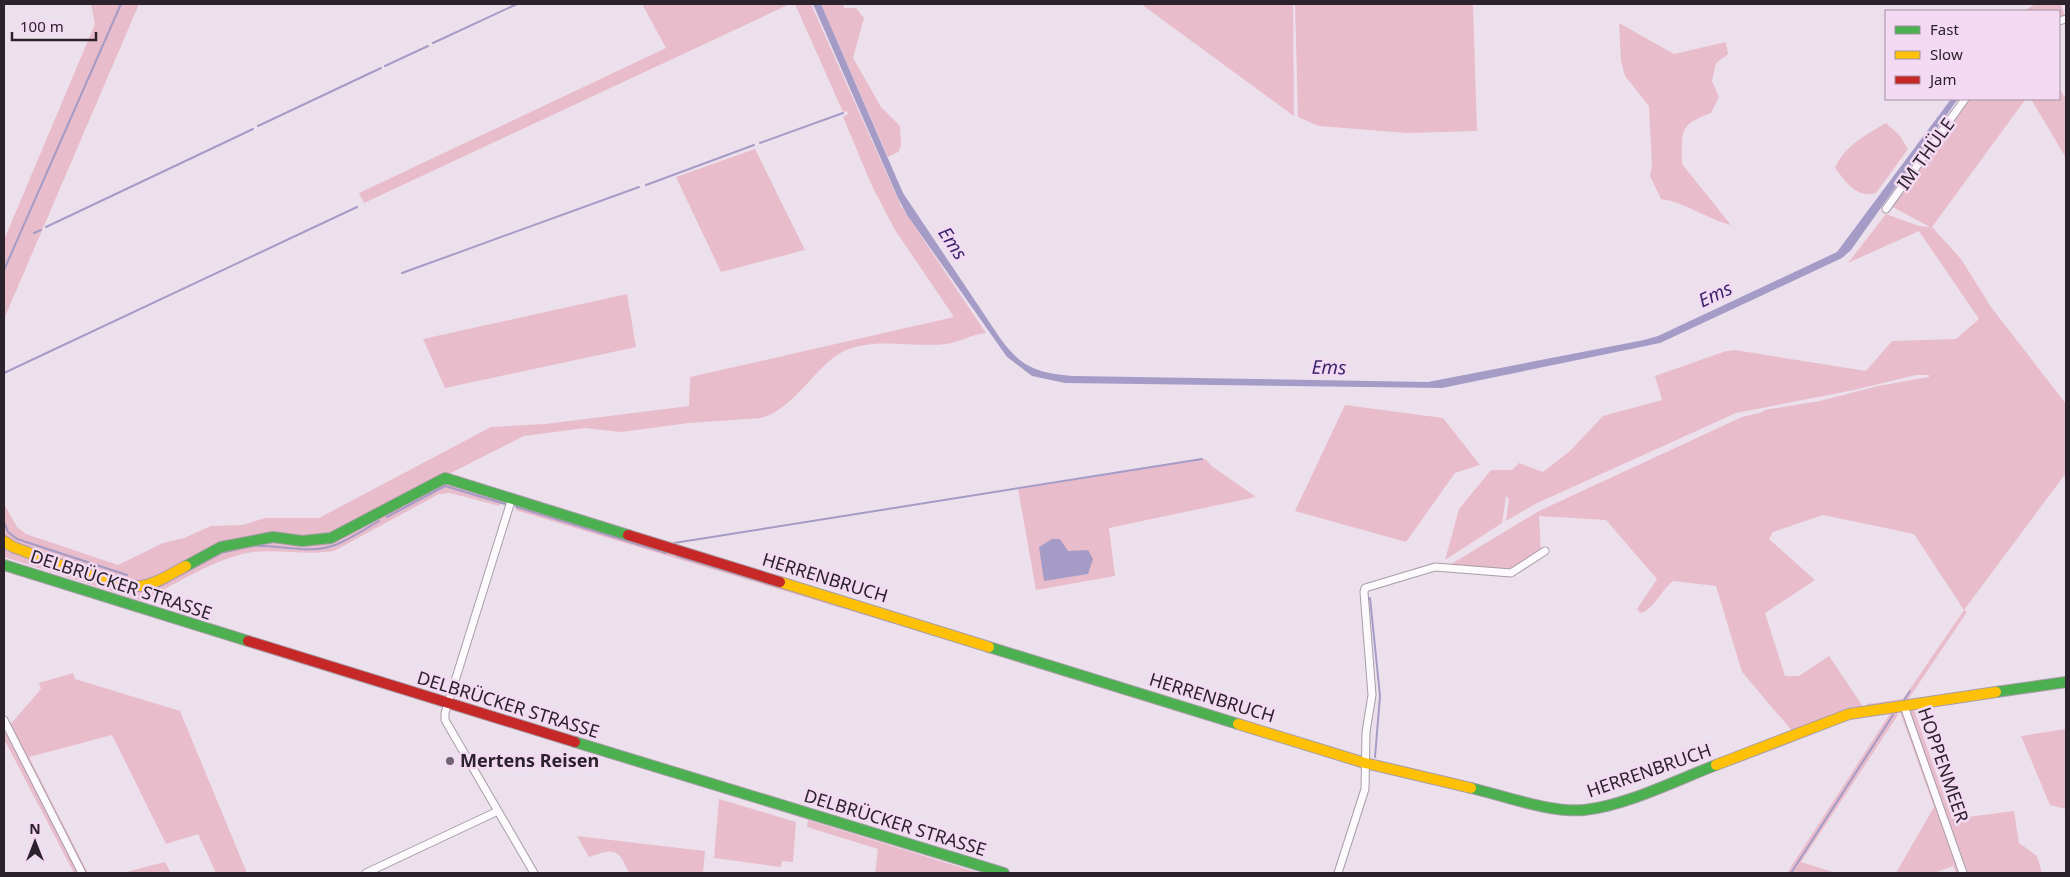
<svg xmlns="http://www.w3.org/2000/svg" width="2070" height="877" viewBox="0 0 2070 877" font-family="'Noto Sans',sans-serif">
	<rect width="100%" height="100%" fill="#ede0ed"/>
	<path fill="#e8bcca" d="M 91,4 L 139,4 L 4,319 L 4,240 L 95,24 Z
		M 642,4 L 790,4 L 364,203 L 359,193 L 666,48 Z
		M 795,4 L 811,4 L 901,206 L 986,333 C 972,334 960,342 946,344 C 912,348 867,335 837,355 C 811,373 792,410 761,418 L 689,423 L 621,432 L 585,428 L 524,436 L 443,477 L 500,498 L 500,506 L 450,493 L 439,494 L 334,551 C 304,556 274,548 247,553 C 212,560 174,585 142,601 L 4,557 L 4,504 L 17,527 L 26,534 L 118,565 L 163,543 L 184,538 L 211,526 L 243,525 L 265,518 L 319,518 L 491,427 L 545,424 L 689,406 L 690,377 L 954,317 L 895,230 L 872,186 L 843,117 L 848,114 L 847,111 L 843,112 Z
		M 821,4 L 843,4 L 844,8 L 856,8 L 864,18 L 853,58 L 881,107 L 900,126 L 901,146 L 898,152 L 888,157 Z
		M 1141,4 L 1293,4 L 1294,116 Z
		M 1295,4 L 1473,4 L 1477,131 L 1407,133 L 1319,126 L 1298,117 Z
		M 2036,4 L 2061,4 L 2065,17 L 2059,20 L 2059,11 L 2023,11 Z
		M 1619,23 L 1674,54 L 1726,42 L 1728,54 L 1716,63 L 1712,81 L 1719,97 L 1711,113 C 1678,125 1682,132 1682,164 L 1731,225 C 1707,219 1685,202 1661,199 L 1650,176 L 1652,166 L 1649,106 L 1625,76 L 1621,61 Z
		M 2059,88 L 2066,99 L 2066,158 L 2031,99 L 2059,99 Z
		M 1968,99 L 2025,100 L 1932,227 L 1961,259 L 1991,307 L 2066,404 L 2066,473 L 1964,610 L 1914,534 L 1823,515 L 1773,532 L 1769,539 L 1815,580 L 1765,613 L 1785,676 L 1799,676 L 1829,656 L 1864,708 L 1793,732 L 1742,672 L 1716,586 L 1673,581 C 1662,589 1652,612 1640,613 L 1637,609 L 1657,579 L 1606,520 L 1539,516 L 1541,551 L 1511,571 L 1448,566 L 1539,511 L 1742,417 L 1763,412 L 1764,410 L 1820,401 L 1878,386 L 1929,377 L 1929,375 L 1916,375 L 1854,390 L 1736,413 L 1535,504 L 1506,521 L 1509,499 L 1506,496 L 1502,523 L 1445,560 L 1459,509 L 1491,470 L 1512,470 L 1519,463 L 1543,472 L 1570,451 L 1603,416 L 1662,400 L 1655,376 L 1726,351 L 1735,350 L 1866,371 L 1892,341 L 1956,339 L 1979,319 L 1919,231 L 1848,263 L 1886,214 L 1919,226 L 1930,227 L 1891,206 Z
		M 1886,123 L 1900,136 L 1908,149 L 1876,193 C 1856,198 1847,183 1835,168 C 1844,146 1866,135 1886,123 Z
		M 755,149 L 805,250 L 721,272 L 676,177 Z
		M 627,294 L 636,347 L 445,388 L 423,339 Z
		M 1345,405 L 1443,418 L 1480,465 L 1455,473 L 1406,542 L 1295,511 Z
		M 1205,459 L 1213,467 L 1256,497 L 1109,528 L 1115,576 L 1036,590 L 1018,489 Z
		M 521,502 L 1354,762 L 515,510 Z
		M 1964,610 L 1967,612 L 1907,701 L 1867,706 L 1867,704 L 1903,699 Z
		M 73,673 L 75,679 L 180,711 L 247,873 L 216,873 L 198,834 L 166,844 L 112,735 L 29,757 L 88,873 L 85,873 L 9,726 L 41,689 L 39,683 Z
		M 1914,710 L 1952,819 L 2014,811 L 2019,843 L 2037,856 L 2042,873 L 1956,873 L 1953,866 L 1934,873 L 1896,873 L 1934,807 L 1900,712 Z
		M 1891,712 L 1897,712 L 1898,715 L 1801,862 L 1836,873 L 1795,873 L 1796,870 L 1794,873 L 1787,873 Z
		M 4,727 L 79,873 L 74,873 L 4,739 Z
		M 2066,729 L 2066,809 L 2050,805 L 2021,736 Z
		M 719,799 L 796,822 L 793,862 L 782,861 L 781,867 L 714,858 Z
		M 808,820 L 979,873 L 875,873 L 878,849 L 807,827 Z
		M 577,836 L 705,851 L 703,873 L 629,873 C 618,848 615,848 589,857 Z
		M 165,862 L 171,873 L 122,873 Z"/>
	<path fill="#a59bc7" d="M 813,4 L 821,4 L 903,193 L 1000,338 C 1022,369 1039,373 1075,376 L 1428,382 L 1644,340 L 1658,336 L 1837,252 L 1951,99 L 1958,99 L 1851,250 L 1842,258 L 1660,343 L 1442,388 L 1065,383 L 1032,376 L 1007,357 L 907,215 L 898,198 Z
		M 1052,539 L 1060,539 L 1068,551 L 1088,550 L 1093,559 L 1088,574 L 1044,581 L 1039,547 Z"/>
	<g fill="none" stroke-linecap="round" stroke-linejoin="round">
		<path stroke="#a59bc7" stroke-width="2" d="M 433,43 L 517,4
			M 385,66 L 428,46
			M 258,126 L 381,68
			M 760,143 L 843,113
			M 646,185 L 754,145
			M 46,227 L 253,129
			M 34,233 L 41,230
			M 4,270 L 121,4
			M 402,273 L 639,187
			M 4,373 L 357,207
			M 516,507 L 666,553
			M 387,517 L 445,486 L 505,504
			M 4,522 L 8,532 L 17,539 L 127,575
			M 674,543 L 1202,459
			M 251,546 C 278,544 309,555 335,545 C 350,539 365,529 379,521
			M 677,556 L 782,588
			M 154,589 L 221,553 L 246,547
			M 1370,598 L 1380,696 L 1375,757
			M 1904,700 L 1910,691
			M 1362,873 L 1382,873
			M 1791,873 L 1893,715"/>
		<defs>
			<path id="street" d="M 2059,21 L 2066,19
				M 1886,209 L 1965,99
				M 512,498 L 445,713 L 445,720 L 534,873
				M 1904,706 L 1963,873
				M 4,720 L 82,873
				M 366,873 L 498,811
				M 1338,873 L 1365,789 L 1366,732 L 1372,695 L 1364,592 L 1365,588 L 1435,567 L 1511,573 L 1545,551"/>
			<path id="fast" d="M 4,565 L 248,641
				M 186,566 L 221,547 L 273,537 L 302,541 L 331,538 L 445,478 L 628,535
				M 989,647 L 1238,724
				M 1996,692 L 2066,682
				M 575,742 L 1004,873
				M 1471,788 C 1505,796 1550,813 1584,810 C 1625,806 1677,780 1716,765"/>
			<path id="slow" d="M 4,541 L 13,547 C 41,557 115,588 141,586 C 157,584 172,573 186,566
				M 780,582 L 989,647
				M 1238,724 L 1365,763 L 1471,788
				M 1716,765 L 1849,714 L 1996,692"/>
			<path id="jam" d="M 628,535 L 780,582
				M 248,641 L 575,742"/>
		</defs>
		<use href="#street" stroke="#a79da7" stroke-width="9"/>
		<use href="#fast" stroke="#a79da7" stroke-width="12"/>
		<use href="#slow" stroke="#a79da7" stroke-width="12"/>
		<use href="#jam" stroke="#a79da7" stroke-width="12"/>
		<use href="#street" stroke="#fcfafc" stroke-width="7"/>
		<use href="#fast" stroke="#4caf50" stroke-width="10"/>
		<use href="#slow" stroke="#ffc107" stroke-width="10"/>
		<use href="#jam" stroke="#c62828" stroke-width="10"/>
	</g>
	<circle fill="#6f646f" stroke="#f3daf2" stroke-width="2" cx="450" cy="761" r="5"/>
	<g text-anchor="middle" stroke-width="5" stroke-linejoin="round" paint-order="stroke">
		<g font-size="18" fill="#2b222b" stroke="#f3daf2">
			<text transform="translate(1926 154) rotate(-54)" y="6">IM THÜLE</text>
			<text transform="translate(825 578) rotate(17)" y="6">HERRENBRUCH</text>
			<text transform="translate(121 585) rotate(18)" y="6">DELBRÜCKER STRASSE</text>
			<text transform="translate(1212 698) rotate(17)" y="6">HERRENBRUCH</text>
			<text transform="translate(508 705) rotate(17)" y="6">DELBRÜCKER STRASSE</text>
			<text transform="translate(1943 765) rotate(71)" y="6">HOPPENMEER</text>
			<text transform="translate(1649 771) rotate(-19)" y="6">HERRENBRUCH</text>
			<text transform="translate(895 823) rotate(17)" y="6">DELBRÜCKER STRASSE</text>
		</g>
		<g font-size="18" font-weight="bold" fill="#2b222b" stroke="#f3daf2" text-anchor="start">
			<text x="460" y="767">Mertens Reisen</text>
		</g>
		<g font-size="19" font-style="italic" fill="#3a286e" stroke="#f3daf2">
			<text transform="translate(953 243) rotate(56)" y="7">Ems</text>
			<text transform="translate(1715 294) rotate(-25)" y="7">Ems</text>
			<text transform="translate(1329 367) rotate(1)" y="7">Ems</text>
		</g>
	</g>
	<rect width="2070" height="877" fill="none" stroke="#2b222b" stroke-width="10"/>
	<rect x="1885" y="10" width="175" height="90" fill="#f3daf2" stroke="#a390a2"/>
	<rect x="1895" y="26" width="25" height="8" fill="#4caf50" stroke="#a390a2"/>
	<text x="1930" y="35" font-size="15" fill="#2b222b">Fast</text>
	<rect x="1895" y="51" width="25" height="8" fill="#ffc107" stroke="#a390a2"/>
	<text x="1930" y="60" font-size="15" fill="#2b222b">Slow</text>
	<rect x="1895" y="76" width="25" height="8" fill="#c62828" stroke="#a390a2"/>
	<text x="1930" y="85" font-size="15" fill="#2b222b">Jam</text>
	<g transform="translate(35 842)" stroke="#f3daf2" stroke-width="4" paint-order="stroke">
	<path d="M0-4L9 19L0 12L-9 19Z" fill="#2b222b"/>
	<text y="-8" font-size="14" font-weight="bold" text-anchor="middle" fill="#2b222b">N</text>
	</g>
	<path d="M12 32v8h84v-8" fill="none" stroke="#2b222b" stroke-width="2.5"/>
	<text x="20" y="32" font-size="15" fill="#2b222b" stroke="#f3daf2" stroke-width="4" paint-order="stroke">100 m</text>
</svg>
